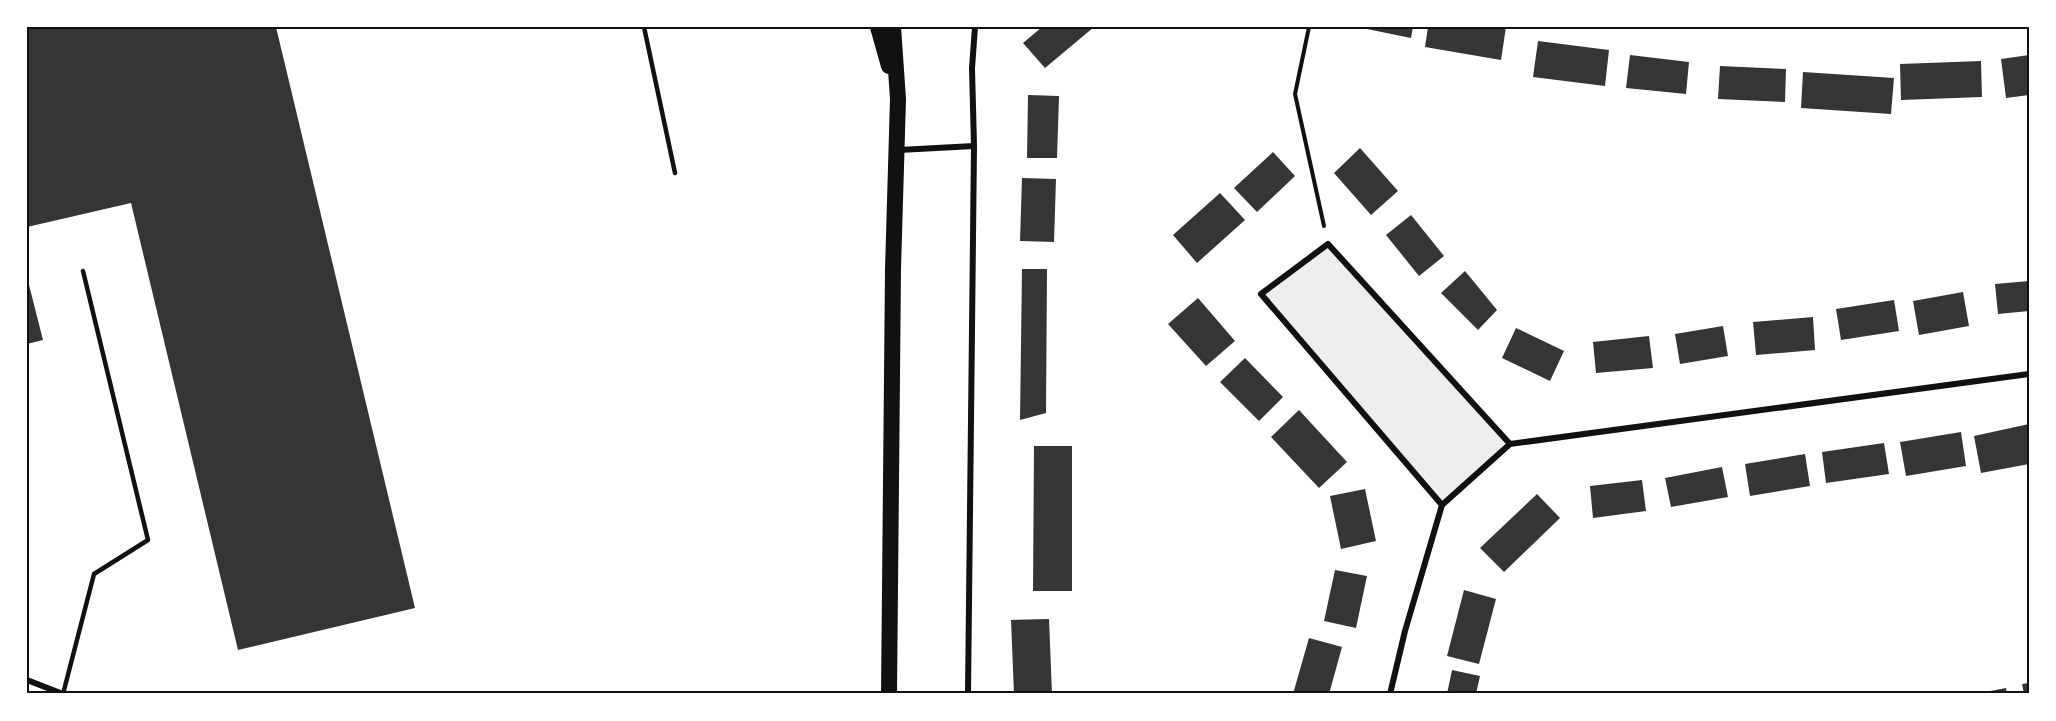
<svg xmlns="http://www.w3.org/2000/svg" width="2056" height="721" viewBox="0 0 2056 721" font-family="Quicksand,sans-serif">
	<rect width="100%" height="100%" fill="#fff"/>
	<path fill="#eee" d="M 1328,244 L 1510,444 L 1442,505 L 1261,294 Z"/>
	<path fill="#353535" d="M 27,27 L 276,27 L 415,608 L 238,650 L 131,203 L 27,227 Z
		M 1042,27 L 1094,27 L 1045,68 L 1023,43 Z
		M 1357,27 L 1413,27 L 1411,38 Z
		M 1428,27 L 1506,27 L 1501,60 L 1425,47 Z
		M 1538,41 L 1609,50 L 1605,86 L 1533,77 Z
		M 1630,55 L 1689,62 L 1686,94 L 1626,88 Z
		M 2029,55 L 2029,95 L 2006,98 L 2001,59 Z
		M 1981,61 L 1982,97 L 1901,100 L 1900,64 Z
		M 1720,66 L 1786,69 L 1785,102 L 1718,99 Z
		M 1803,72 L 1894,78 L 1891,114 L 1801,108 Z
		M 1028,95 L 1059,96 L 1057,158 L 1027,158 Z
		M 1360,148 L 1398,191 L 1371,215 L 1334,173 Z
		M 1273,152 L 1295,176 L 1257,212 L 1234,188 Z
		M 1022,178 L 1056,179 L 1054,242 L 1020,241 Z
		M 1220,193 L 1245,220 L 1197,263 L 1173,235 Z
		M 1411,215 L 1444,256 L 1419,276 L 1386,235 Z
		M 1022,269 L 1047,269 L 1046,413 L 1020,420 Z
		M 1465,271 L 1497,310 L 1478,330 L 1441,293 Z
		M 27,277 L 43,340 L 27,344 Z
		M 2029,281 L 2029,311 L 1998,314 L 1995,284 Z
		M 1963,292 L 1969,326 L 1919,335 L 1913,301 Z
		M 1198,298 L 1235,341 L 1206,366 L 1168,324 Z
		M 1894,300 L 1899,331 L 1841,340 L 1836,309 Z
		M 1813,317 L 1815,350 L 1756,355 L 1753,322 Z
		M 1723,326 L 1728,356 L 1680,364 L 1675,334 Z
		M 1516,328 L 1564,351 L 1550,381 L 1502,358 Z
		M 1649,336 L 1653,368 L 1596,373 L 1593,342 Z
		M 1245,358 L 1283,397 L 1259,421 L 1220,382 Z
		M 1299,410 L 1347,462 L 1319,488 L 1271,437 Z
		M 2029,424 L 2029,464 L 1981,473 L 1974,436 Z
		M 1961,432 L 1966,466 L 1906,476 L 1900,442 Z
		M 1884,443 L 1889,474 L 1826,483 L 1822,452 Z
		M 1034,446 L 1072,446 L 1072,591 L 1033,591 Z
		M 1805,454 L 1810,486 L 1750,496 L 1745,464 Z
		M 1722,467 L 1728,497 L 1671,507 L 1665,478 Z
		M 1642,480 L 1646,511 L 1593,518 L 1590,486 Z
		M 1365,489 L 1376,541 L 1341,549 L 1330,496 Z
		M 1537,494 L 1560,518 L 1504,572 L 1480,548 Z
		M 1335,570 L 1367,576 L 1356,628 L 1324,621 Z
		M 1464,590 L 1496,599 L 1479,664 L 1447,656 Z
		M 1049,619 L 1052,694 L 1014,694 L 1011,620 Z
		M 1309,638 L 1342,647 L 1329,694 L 1293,694 Z
		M 1452,670 L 1480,676 L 1476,694 L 1447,694 Z
		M 2029,683 L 2029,694 L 2024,694 L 2022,684 Z
		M 2006,688 L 2007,694 L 1980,694 L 1980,693 Z"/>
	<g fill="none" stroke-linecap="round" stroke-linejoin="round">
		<path stroke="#111" stroke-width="4" d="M 1309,27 L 1295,94 L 1324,226"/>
		<path stroke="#111" stroke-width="4.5" d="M 644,27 L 675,173
			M 63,694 L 94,574 L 148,540 L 83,271"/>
		<path stroke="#111" stroke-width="6" d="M 899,150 L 974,146
			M 1442,505 L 1261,294 L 1328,244 L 1510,444
			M 27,680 L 63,694
			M 968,694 L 974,146 L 972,68 L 975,27
			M 1390,694 L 1405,631 L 1442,505 L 1510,444 L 2029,374"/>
		<path stroke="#111" stroke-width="16" d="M 878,27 L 889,66
			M 889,694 L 893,269 L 898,99 L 893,27"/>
	</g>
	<rect width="2056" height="721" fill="none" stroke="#ffffff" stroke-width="57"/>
	<rect x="28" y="28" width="2000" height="664" fill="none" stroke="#111" stroke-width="2"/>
</svg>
